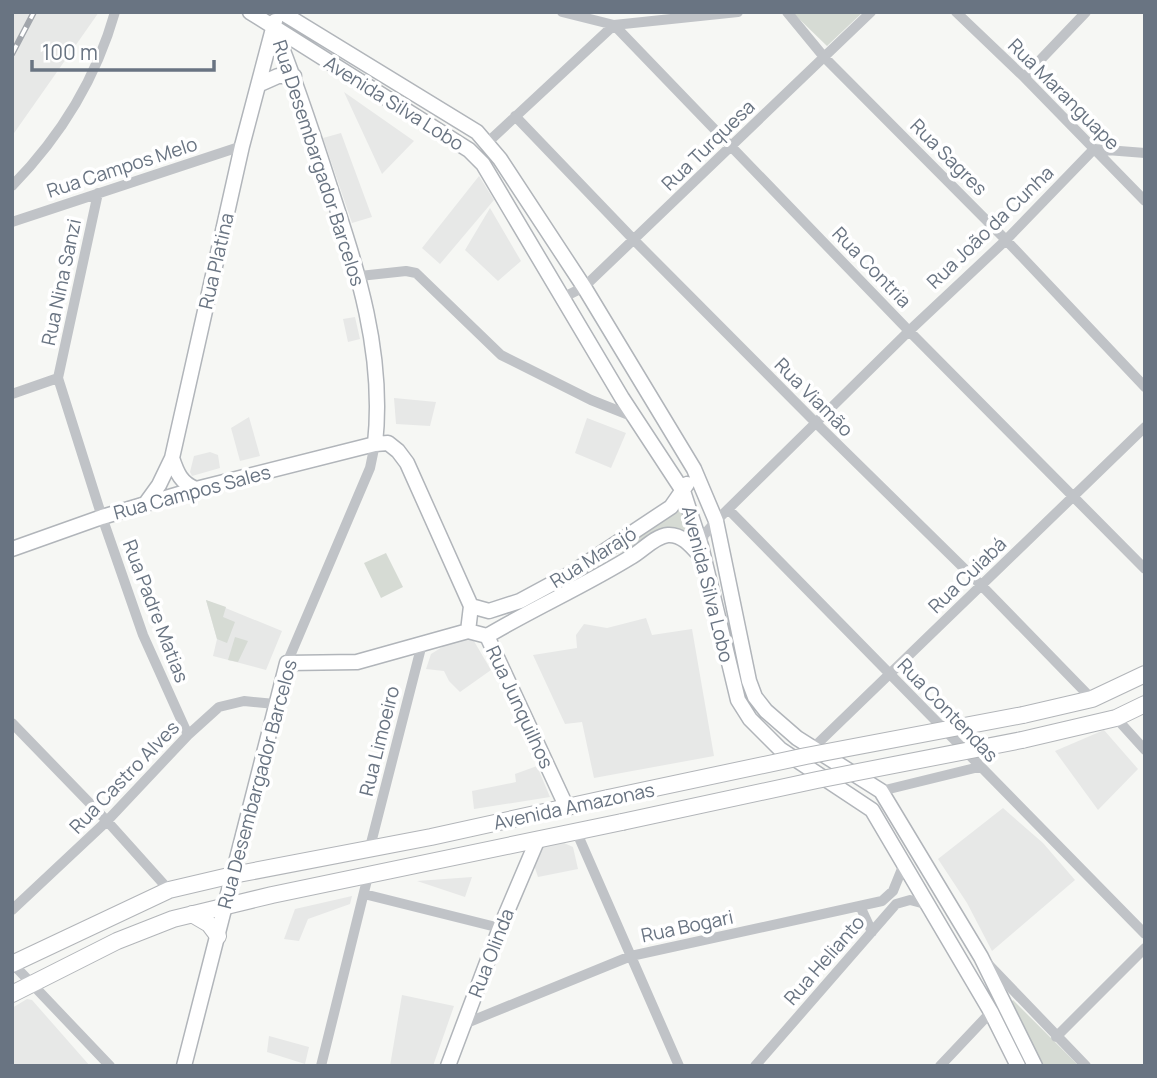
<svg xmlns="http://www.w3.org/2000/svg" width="1157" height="1078" viewBox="0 0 1157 1078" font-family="Manrope,sans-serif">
	<rect width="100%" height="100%" fill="#f6f7f4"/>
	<path fill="#e7e8e7" d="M 12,12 L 99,12 L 12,136 Z
		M 344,92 L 414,141 L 382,174 Z
		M 341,133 L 372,217 L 352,223 L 323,138 Z
		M 479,176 L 494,200 L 440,264 L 422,248 Z
		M 490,208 L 521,261 L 498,281 L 465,250 Z
		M 355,317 L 360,339 L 348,342 L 343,319 Z
		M 394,398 L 436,402 L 430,426 L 396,424 Z
		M 249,417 L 260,456 L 240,461 L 231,428 Z
		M 587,418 L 626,433 L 611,468 L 575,453 Z
		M 210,452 L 218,455 L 220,468 L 192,476 L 190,472 L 194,456 Z
		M 206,600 L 282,631 L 266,670 L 213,656 L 217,639 Z
		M 646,618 L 652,635 L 692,629 L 714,756 L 594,778 L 582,722 L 565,724 L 533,655 L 577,648 L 576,635 L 584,624 L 607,628 Z
		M 468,631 L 491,670 L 460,692 L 449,681 L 444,671 L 426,669 L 431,654 Z
		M 1104,730 L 1138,769 L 1098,810 L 1055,751 Z
		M 537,766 L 550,797 L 474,809 L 472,791 L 516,782 L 515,774 Z
		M 1003,808 L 1043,843 L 1075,880 L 992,951 L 967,903 L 938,859 Z
		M 553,838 L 573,847 L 578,869 L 538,877 L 533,862 L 538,849 Z
		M 472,877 L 465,897 L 417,881 Z
		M 352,896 L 350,904 L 308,919 L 299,941 L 284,939 L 295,909 Z
		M 402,995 L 454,1006 L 433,1066 L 390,1066 Z
		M 27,999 L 32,1000 L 90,1066 L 12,1066 L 12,1008 Z
		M 269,1036 L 309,1047 L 305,1064 L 267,1052 Z"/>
	<path fill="#d6dbd4" d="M 792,12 L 863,12 L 827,46 Z
		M 679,506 L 686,522 L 689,537 L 680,532 L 611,556 Z
		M 386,553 L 403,587 L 381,598 L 364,563 Z
		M 206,600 L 226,607 L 223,617 L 235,622 L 227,643 L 217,639 Z
		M 235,637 L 248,641 L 238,662 L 228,660 Z
		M 1013,1000 L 1079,1066 L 1044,1066 L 1009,1004 Z"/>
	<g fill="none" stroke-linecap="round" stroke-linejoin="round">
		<defs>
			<path id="secondary" d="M 250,12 L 469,150 L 483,164 L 622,398 L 683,491 L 701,546 L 738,700 L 750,719 L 780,749 L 872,810 L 991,1012 L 1018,1066
				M 281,12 L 477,132 L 500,159 L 584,287 L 694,469 L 716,521 L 749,681 L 755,697 L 766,711 L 797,738 L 881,791 L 981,957 L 1035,1066
				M 274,28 C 295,79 312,131 329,184 C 357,269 385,353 375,444
				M 260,84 L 278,76 L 294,76
				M 172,458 C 177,473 181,483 196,489
				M 146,503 L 159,485 L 172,458 L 242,146 L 275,21
				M 12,549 L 102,517 L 196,489 L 375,444 L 388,443 L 398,451 L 407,463 L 471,606 L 468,631
				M 471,606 L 489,611 L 520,601 L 570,574 L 671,507 L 687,484
				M 487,636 C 534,608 584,586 631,557 C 642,551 655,536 668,535 C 683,534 693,548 702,558
				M 184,1066 L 287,663 L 357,662 L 468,631 L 487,636 L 567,808
				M 448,1066 L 500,928 L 537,841"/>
			<path id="primary" d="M 1023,715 L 1092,699 L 1145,674
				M 1022,740 L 1116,718 L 1145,704
				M 192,914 L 209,924 L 218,936
				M 12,964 L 169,890 L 233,875 L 431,837 L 608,798
				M 12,994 L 117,941 L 173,919 L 272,895 L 622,822"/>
		</defs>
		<use href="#secondary" stroke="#b1b5ba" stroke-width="17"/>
		<use href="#primary" stroke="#b2b5b9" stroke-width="18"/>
		<path stroke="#c0c3c7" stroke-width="10" d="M 562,12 L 614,25 L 909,331 L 1145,569
			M 787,12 L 824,57 L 1006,240 L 1145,387
			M 956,12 L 1024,77 L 1145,201
			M 1024,77 L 1086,12
			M 515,116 L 634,240 L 816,423 L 981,585 L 1092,699
			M 487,143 L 614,25 L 738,12
			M 12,186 C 60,137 96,79 115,12
			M 98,193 L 58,378 L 102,517 L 143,635 L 188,735
			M 12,222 L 242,146
			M 360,276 L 406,271 L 416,273 L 501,355 L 591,400 L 634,417
			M 564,297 L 584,287 L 871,12
			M 12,394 L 58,378
			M 728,509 L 1145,934
			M 701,546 L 704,535 L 716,521 L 909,331 L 1006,240 L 1094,149 L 1145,153
			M 287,663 L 370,468 L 375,444
			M 1116,718 L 1145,750
			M 12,723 L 107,821 L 169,890
			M 813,748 L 1145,427
			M 881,791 L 979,767
			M 577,833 L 679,1066
			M 370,847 L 422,644
			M 364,894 L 500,928
			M 860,906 L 872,932
			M 12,910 L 107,821 L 188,735 L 219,707 L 244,701 L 275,704
			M 12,963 L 110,1066
			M 988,964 L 1086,1066
			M 464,1024 L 631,956 L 882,901 L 893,891 L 904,864
			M 1056,1037 L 1145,948
			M 321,1066 L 368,876
			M 755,1066 L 896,904 L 910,900 L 929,905
			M 940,1066 L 991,1012"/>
		<use href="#secondary" stroke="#fff" stroke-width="14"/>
		<use href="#primary" stroke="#fff" stroke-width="16"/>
		<defs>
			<path id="rail" d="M 12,54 L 34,12"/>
		</defs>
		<use href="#rail" stroke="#a2a6ac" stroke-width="6"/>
		<use href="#rail" stroke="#fff" stroke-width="3.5" stroke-dasharray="10" stroke-linecap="butt"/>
		<defs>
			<path id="primary-bridge" d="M 608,798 L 806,756 L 1023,715
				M 622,822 L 817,780 L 1022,740"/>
		</defs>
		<use href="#primary-bridge" stroke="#b2b5b9" stroke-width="18" stroke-linecap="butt"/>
		<use href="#primary-bridge" stroke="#fff" stroke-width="16"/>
	</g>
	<g text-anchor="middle" stroke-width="7" stroke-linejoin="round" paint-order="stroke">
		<g font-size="19" fill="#697482" stroke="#fff">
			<text transform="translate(1064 94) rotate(45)" y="7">Rua Maranguape</text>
			<text transform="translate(394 103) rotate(32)" y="7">Avenida Silva Lobo</text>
			<text transform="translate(708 145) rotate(-44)" y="7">Rua Turquesa</text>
			<text transform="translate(949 157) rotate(45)" y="7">Rua Sagres</text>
			<text transform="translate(319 163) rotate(72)" y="7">Rua Desembargador Barcelos</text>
			<text transform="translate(122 167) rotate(-18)" y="7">Rua Campos Melo</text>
			<text transform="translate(990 227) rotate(-44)" y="7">Rua João da Cunha</text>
			<text transform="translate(216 261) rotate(-77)" y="7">Rua Platina</text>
			<text transform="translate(872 267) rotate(46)" y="7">Rua Contria</text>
			<text transform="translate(61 282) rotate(-78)" y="7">Rua Nina Sanzi</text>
			<text transform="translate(814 397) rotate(45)" y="7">Rua Viamão</text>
			<text transform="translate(192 492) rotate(-15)" y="7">Rua Campos Sales</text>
			<text transform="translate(593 557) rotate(-32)" y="7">Rua Marajó</text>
			<text transform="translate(967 575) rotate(-44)" y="7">Rua Cuiabá</text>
			<text transform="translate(708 584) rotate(76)" y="7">Avenida Silva Lobo</text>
			<text transform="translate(156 611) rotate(69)" y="7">Rua Padre Matias</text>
			<text transform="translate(520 707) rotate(65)" y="7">Rua Junquilhos</text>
			<text transform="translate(948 710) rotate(46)" y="7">Rua Contendas</text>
			<text transform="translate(379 741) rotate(-76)" y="7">Rua Limoeiro</text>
			<text transform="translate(124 777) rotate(-46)" y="7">Rua Castro Alves</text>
			<text transform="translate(257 784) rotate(-75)" y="7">Rua Desembargador Barcelos</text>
			<text transform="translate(574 806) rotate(-12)" y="7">Avenida Amazonas</text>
			<text transform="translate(687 926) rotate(-12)" y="7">Rua Bogari</text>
			<text transform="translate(491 953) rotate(-69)" y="7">Rua Olinda</text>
			<text transform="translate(824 960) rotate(-49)" y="7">Rua Helianto</text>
		</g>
	</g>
	<rect width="1157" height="1078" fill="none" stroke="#697482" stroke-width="28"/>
	<path d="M32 60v10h182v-10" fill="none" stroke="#697482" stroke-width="3.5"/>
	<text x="42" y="60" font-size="21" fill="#697482" stroke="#ffffff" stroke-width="5" paint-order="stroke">100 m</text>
</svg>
